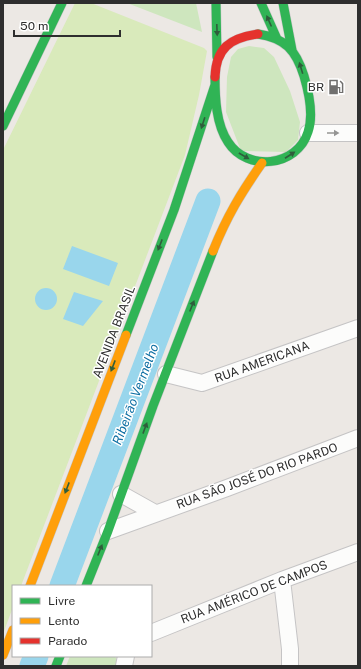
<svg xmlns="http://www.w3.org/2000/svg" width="361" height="669" viewBox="0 0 361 669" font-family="'Public Sans',sans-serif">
	<rect width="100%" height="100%" fill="#ece8e4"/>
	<path fill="#cee6be" d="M 127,3 L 196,3 L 202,32 Z
		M 249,46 L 264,48 L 274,57 L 290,91 L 300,122 L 298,140 L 286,152 L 241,151 L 226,112 L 227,77 L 231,57 L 238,49 Z
		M 70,656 L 115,656 L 119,665 L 66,666 Z"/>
	<path fill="#d9eabb" d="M 75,3 L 91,3 L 204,48 L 207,51 L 199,95 L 185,155 L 21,586 L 13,586 L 13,607 L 3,634 L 3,150 Z"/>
	<path fill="#99d6ec" d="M 72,246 L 118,263 L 109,286 L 63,269 Z
		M35 299a11 11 0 1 1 22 0a11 11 0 1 1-22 0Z
		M 74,292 L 103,301 L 83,326 L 63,319 Z"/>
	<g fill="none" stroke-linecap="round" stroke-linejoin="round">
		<path stroke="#99d6ec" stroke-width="25" d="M 62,586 L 208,201
			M 32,666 L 36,656"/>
		<defs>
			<path id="street" d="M 308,133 L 358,133
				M 166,374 L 202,383 L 358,328
				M 121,494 L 155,513
				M 108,531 L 227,488 L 358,438
				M 282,580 L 290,649 L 290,666
				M 151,633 L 282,580 L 358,552
				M 124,666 L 126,656"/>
			<path id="fast" d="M 216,3 L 217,57
				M 261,3 L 277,39
				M 283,3 L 292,50
				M 215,77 C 215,98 216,124 228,142 C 247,172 297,167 308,132 C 314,115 309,93 304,76 C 296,50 285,38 258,34
				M 3,126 L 62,3
				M 126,335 L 174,210 L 215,85
				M 86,586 L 108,531 L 153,406 L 213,251
				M 56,666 L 60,656"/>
			<path id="slow" d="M 213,251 C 227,216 241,193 262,163
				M 30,586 L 126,335
				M 3,655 L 13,630"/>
			<path id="jam" d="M 215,77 C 216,48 230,38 258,34"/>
		</defs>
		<use href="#street" stroke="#c5c4c5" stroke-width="18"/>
		<use href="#fast" stroke="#c5c4c5" stroke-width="10"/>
		<use href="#slow" stroke="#c5c4c5" stroke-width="10"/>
		<use href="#jam" stroke="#c5c4c5" stroke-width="10"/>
		<use href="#street" stroke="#fcfcfb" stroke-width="16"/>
		<use href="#fast" stroke="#30b455" stroke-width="9"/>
		<use href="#slow" stroke="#ff9f0a" stroke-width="9"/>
		<use href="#jam" stroke="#e5322d" stroke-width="9"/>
	</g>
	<defs><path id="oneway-solid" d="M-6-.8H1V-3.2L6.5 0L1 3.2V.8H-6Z"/></defs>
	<g fill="#2f5d3c">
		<use href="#oneway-solid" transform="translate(269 21) rotate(-114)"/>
		<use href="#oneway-solid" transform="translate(217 30) rotate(88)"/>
		<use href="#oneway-solid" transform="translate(301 68) rotate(-107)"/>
		<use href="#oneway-solid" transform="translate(203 123) rotate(108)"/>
		<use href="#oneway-solid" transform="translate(290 155) rotate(-33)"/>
		<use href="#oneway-solid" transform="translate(244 156) rotate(30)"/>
		<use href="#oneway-solid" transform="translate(160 245) rotate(111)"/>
		<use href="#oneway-solid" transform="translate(192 306) rotate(-68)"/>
		<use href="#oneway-solid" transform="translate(113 366) rotate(111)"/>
		<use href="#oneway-solid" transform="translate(145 428) rotate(-70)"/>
		<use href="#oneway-solid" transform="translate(67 488) rotate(111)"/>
		<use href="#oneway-solid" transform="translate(100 550) rotate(-68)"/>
	</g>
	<use fill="#959594" href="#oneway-solid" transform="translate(333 133)"/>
	<defs>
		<symbol id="fuel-bare" viewBox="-9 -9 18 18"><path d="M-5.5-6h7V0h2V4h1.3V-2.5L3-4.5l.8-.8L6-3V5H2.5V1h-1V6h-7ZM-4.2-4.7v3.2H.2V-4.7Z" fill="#706f6e" stroke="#fff" stroke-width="2.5" paint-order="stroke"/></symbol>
	</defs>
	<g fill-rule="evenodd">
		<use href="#fuel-bare" x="325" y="76" width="22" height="22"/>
	</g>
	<g text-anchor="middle" stroke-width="3" stroke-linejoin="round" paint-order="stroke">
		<g font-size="12" fill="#2e2e2e" stroke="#fff" text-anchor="end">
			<text x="324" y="91">BR</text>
		</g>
		<g font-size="12" fill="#2e2e2e" stroke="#fff">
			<text transform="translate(114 332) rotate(-69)" y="4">AVENIDA BRASIL</text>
			<text transform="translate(262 362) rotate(-20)" y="4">RUA AMERICANA</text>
			<text transform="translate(257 476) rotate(-20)" y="4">RUA SÃO JOSÉ DO RIO PARDO</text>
			<text transform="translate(254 592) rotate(-21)" y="4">RUA AMÉRICO DE CAMPOS</text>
		</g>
		<g font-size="13" font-style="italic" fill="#0d6fa3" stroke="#fff">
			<text transform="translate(135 394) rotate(-69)" y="5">Ribeirão Vermelho</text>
		</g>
	</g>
	<rect width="361" height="669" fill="none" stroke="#2e2e2e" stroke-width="8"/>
	<rect x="12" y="585" width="140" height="72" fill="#ffffff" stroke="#ababab"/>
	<rect x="20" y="598" width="20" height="6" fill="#30b455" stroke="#ababab"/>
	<text x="48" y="605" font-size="12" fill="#2e2e2e">Livre</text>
	<rect x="20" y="618" width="20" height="6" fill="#ff9f0a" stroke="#ababab"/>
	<text x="48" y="625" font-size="12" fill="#2e2e2e">Lento</text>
	<rect x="20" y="638" width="20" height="6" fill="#e5322d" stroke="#ababab"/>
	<text x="48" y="645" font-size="12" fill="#2e2e2e">Parado</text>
	<path d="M14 30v6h106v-6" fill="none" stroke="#2e2e2e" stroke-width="2"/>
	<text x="20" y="30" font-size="12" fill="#2e2e2e" stroke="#ffffff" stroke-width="3" paint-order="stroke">50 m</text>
</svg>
